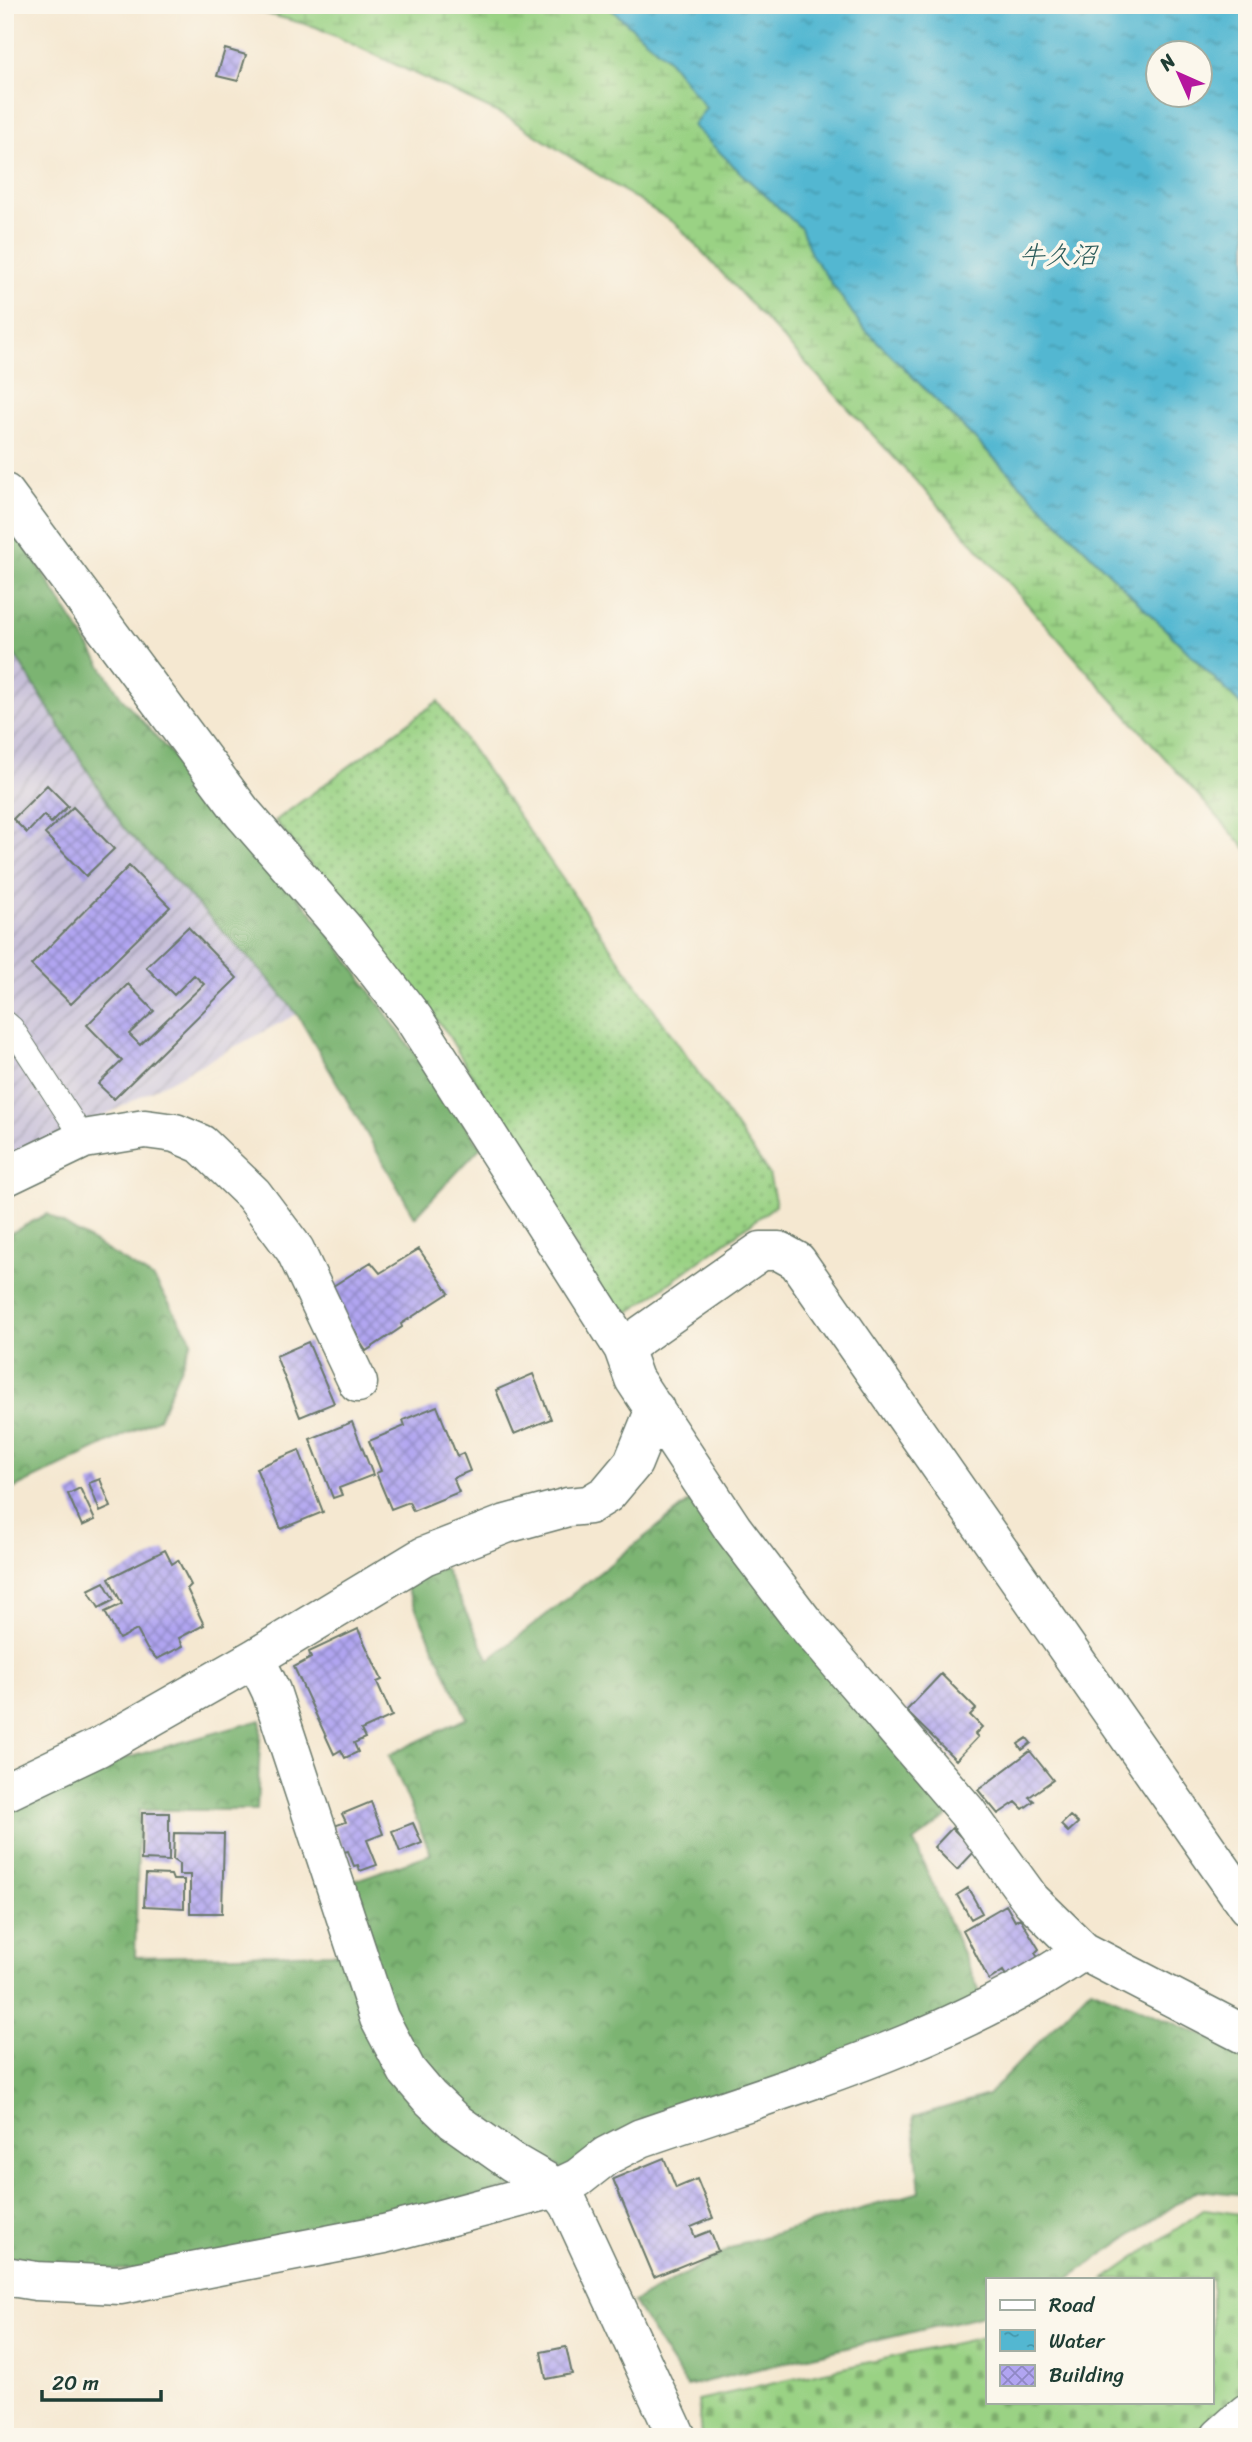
<svg xmlns="http://www.w3.org/2000/svg" width="1252" height="2442" viewBox="0 0 1252 2442" font-family="Sriracha,'Klee One',sans-serif">
	<defs>
		<pattern id="industrial-furrows" width="10" height="10" patternUnits="userSpaceOnUse" patternTransform="scale(1.75)"><rect width="10" height="10" fill="#c7c0d9"/><path d="M-1 1l2-2M0 10L10 0M9 11l2-2" fill="none" stroke="#a19db1"/></pattern>
		<pattern id="grass-dots" width="8" height="8" patternUnits="userSpaceOnUse" patternTransform="scale(1.75)"><rect width="8" height="8" fill="#9ad284"/><path d="M2 2h.1M6 6h.1" fill="none" stroke="#7dac6d" stroke-width="1.8" stroke-linecap="round"/></pattern>
		<pattern id="forest-crowns" width="20" height="18" patternUnits="userSpaceOnUse" patternTransform="scale(1.75)"><rect width="20" height="18" fill="#7bb472"/><path d="M2 6a3 3 0 1 1 6 0M12 15a3 3 0 1 1 6 0" fill="none" stroke="#64945e"/></pattern>
		<pattern id="wetland-marsh" width="20" height="14" patternUnits="userSpaceOnUse" patternTransform="scale(1.75)"><rect width="20" height="14" fill="#9ad284"/><path d="M1 5h8M5 5V1M11 12h8M15 12V8" fill="none" stroke="#7dac6d"/></pattern>
		<pattern id="cemetery-stones" width="16" height="16" patternUnits="userSpaceOnUse" patternTransform="scale(1.75)"><rect width="16" height="16" fill="#9ad284"/><path d="M2 7V4a2 2 0 0 1 4 0v3zM10 15v-3a2 2 0 0 1 4 0v3z" fill="#7dac6d"/></pattern>
		<pattern id="water-ripples" width="26" height="14" patternUnits="userSpaceOnUse" patternTransform="scale(1.75)"><rect width="26" height="14" fill="#53b7d1"/><path d="M2 4q2-2 4 0t4 0M15 11q2-2 4 0t4 0" fill="none" stroke="#4496aa"/></pattern>
		<pattern id="building-cross-hatch" width="8" height="8" patternUnits="userSpaceOnUse" patternTransform="scale(1.75)"><rect width="8" height="8" fill="#b1a5f1"/><path d="M0 0l8 8M0 8l8-8" fill="none" stroke="#8f88c4"/></pattern>
	</defs>
	<rect width="100%" height="100%" fill="#fbf7ec"/>
	<filter id="ink" filterUnits="userSpaceOnUse"><feTurbulence type="fractalNoise" baseFrequency=".0143" numOctaves="2"/><feDisplacementMap in="SourceGraphic" scale="14" xChannelSelector="R" yChannelSelector="G"/><feConvolveMatrix kernelMatrix="1 2 1 2 8 2 1 2 1" color-interpolation-filters="sRGB"/></filter>
	<filter id="wash" filterUnits="userSpaceOnUse"><feTurbulence type="fractalNoise" baseFrequency=".00686" numOctaves="4" result="noise"/><feDisplacementMap in="SourceGraphic" scale="28" xChannelSelector="R" yChannelSelector="G"/><feGaussianBlur stdDeviation="1.57" result="paint"/><feColorMatrix in="noise" values="0 0 0 0 0 0 0 0 0 0 0 0 0 0 0 0 0 1.4 0 .05"/><feComposite in="paint" operator="in"/></filter>
	<g filter="url(#wash)">
		<rect width="100%" height="100%" fill="#f5e8d1"/>
		<path fill="url(#industrial-furrows)" d="M 5,639 L 123,827 L 266,976 L 297,1014 L 5,1168 Z"/>
		<path fill="url(#grass-dots)" stroke="#5c885c" stroke-width="2" d="M 438,701 L 769,1174 L 776,1205 L 630,1312 L 608,1301 L 445,1030 L 275,821 Z"/>
		<path fill="url(#forest-crowns)" stroke="#4d7853" stroke-width="2" d="M 5,513 L 121,697 L 326,929 L 481,1147 L 415,1217 L 297,1014 L 266,976 L 123,827 L 5,639 Z
			M 47,1214 L 154,1279 L 192,1340 L 159,1418 L 5,1493 L 5,1236 Z
			M 694,1498 L 948,1816 L 914,1842 L 983,1999 L 568,2172 L 459,2110 L 394,2026 L 347,1883 L 431,1854 L 389,1755 L 467,1718 L 405,1585 L 444,1567 L 489,1660 Z
			M 261,1720 L 257,1810 L 139,1810 L 135,1957 L 340,1953 L 374,2043 L 518,2181 L 513,2187 L 150,2271 L 5,2264 L 5,1806 L 91,1768 Z
			M 1091,1988 L 1247,2054 L 1247,2195 L 1197,2190 L 1067,2279 L 988,2279 L 988,2314 L 687,2386 L 633,2302 L 742,2243 L 920,2192 L 913,2117 L 988,2095 Z"/>
		<path fill="url(#wetland-marsh)" stroke="#5c885c" stroke-width="2" d="M 233,5 L 606,5 L 667,58 L 707,108 L 694,126 L 743,175 L 801,228 L 812,254 L 861,325 L 1247,711 L 1247,850 L 944,511 L 677,225 L 509,118 L 316,27 Z"/>
		<path fill="url(#cemetery-stones)" stroke="#5c885c" stroke-width="2" d="M 1205,2209 L 1247,2215 L 1247,2437 L 701,2437 L 698,2400 L 988,2336 L 988,2402 L 1212,2402 L 1212,2279 L 1105,2279 Z"/>
		<path fill="url(#water-ripples)" stroke="#397a82" stroke-width="2" fill-rule="evenodd" d="M 606,5 L 1247,5 L 1247,711 L 861,325 L 811,254 L 801,228 L 743,175 L 693,126 L 706,108 L 667,58 ZM 1158,52 L 1200,52 L 1200,94 L 1158,94 Z"/>
		<g id="blocks">
			<path fill="url(#building-cross-hatch)" d="M 225,49 L 246,55 L 238,81 L 217,76 Z
				M 5,722 L 13,735 L 5,739 L 11,749 L 5,752 Z
				M 47,785 L 68,806 L 51,823 L 44,815 L 27,833 L 13,819 Z
				M 73,807 L 114,849 L 86,876 L 45,834 Z
				M 129,866 L 170,907 L 71,1004 L 31,965 Z
				M 188,927 L 237,978 L 114,1099 L 98,1084 L 122,1061 L 87,1025 L 128,984 L 154,1011 L 129,1034 L 140,1045 L 204,984 L 194,975 L 174,995 L 146,967 Z
				M 419,1249 L 449,1293 L 401,1324 L 402,1327 L 366,1351 L 332,1300 L 330,1288 L 371,1262 L 380,1273 Z
				M 308,1342 L 334,1403 L 300,1417 L 276,1356 Z
				M 533,1374 L 551,1419 L 514,1434 L 496,1390 Z
				M 437,1406 L 457,1456 L 463,1453 L 470,1471 L 453,1478 L 459,1492 L 413,1511 L 409,1502 L 391,1509 L 376,1473 L 381,1471 L 369,1441 L 405,1426 L 403,1420 Z
				M 352,1422 L 373,1475 L 339,1488 L 342,1495 L 333,1498 L 310,1439 Z
				M 299,1450 L 323,1512 L 281,1529 L 256,1468 Z
				M 100,1479 L 111,1507 L 100,1512 L 89,1483 Z
				M 80,1488 L 95,1520 L 82,1526 L 68,1494 Z
				M 165,1550 L 172,1564 L 178,1560 L 191,1585 L 187,1589 L 204,1625 L 179,1638 L 183,1646 L 157,1659 L 147,1649 L 137,1630 L 119,1639 L 105,1612 L 122,1604 L 109,1578 Z
				M 104,1582 L 114,1600 L 99,1608 L 88,1590 Z
				M 358,1629 L 382,1680 L 377,1682 L 392,1716 L 361,1730 L 365,1738 L 354,1743 L 358,1752 L 345,1758 L 341,1750 L 334,1754 L 294,1667 L 311,1658 L 309,1652 Z
				M 941,1674 L 976,1709 L 970,1715 L 982,1727 L 975,1734 L 978,1737 L 956,1760 L 906,1711 Z
				M 1027,1738 L 1031,1743 L 1022,1750 L 1018,1744 Z
				M 1030,1751 L 1053,1780 L 1029,1797 L 1034,1801 L 1023,1809 L 1016,1802 L 998,1814 L 978,1790 Z
				M 371,1802 L 383,1834 L 367,1840 L 377,1865 L 360,1871 L 358,1865 L 354,1866 L 348,1851 L 344,1852 L 334,1826 L 346,1822 L 342,1814 Z
				M 142,1813 L 169,1813 L 169,1861 L 141,1860 Z
				M 1070,1816 L 1078,1823 L 1068,1832 L 1061,1825 Z
				M 413,1823 L 422,1843 L 400,1852 L 392,1831 Z
				M 952,1828 L 975,1851 L 957,1870 L 934,1847 Z
				M 174,1833 L 224,1834 L 222,1913 L 190,1913 L 190,1875 L 179,1875 L 179,1864 L 173,1860 Z
				M 146,1874 L 171,1875 L 173,1880 L 184,1880 L 184,1908 L 144,1906 Z
				M 968,1888 L 982,1913 L 971,1919 L 957,1895 Z
				M 1006,1905 L 1015,1921 L 1020,1918 L 1039,1949 L 1035,1953 L 1040,1961 L 1008,1979 L 1003,1971 L 989,1980 L 963,1930 Z
				M 664,2158 L 676,2188 L 697,2179 L 713,2218 L 691,2227 L 695,2237 L 710,2231 L 718,2251 L 654,2277 L 613,2179 Z
				M 566,2347 L 572,2374 L 546,2379 L 541,2352 Z"/>
		</g>
	</g>
	<g filter="url(#ink)">
		<use href="#blocks" fill-opacity="0" stroke="#6a796b" stroke-width="2"/>
		<g fill="none" stroke-linecap="round" stroke-linejoin="round">
			<defs>
				<path id="lane" d="M 5,1022 L 12,1028 L 84,1139"/>
				<path id="street" d="M 5,493 L 242,812 L 344,929 L 414,1019 L 623,1348 L 761,1251 L 779,1251 L 797,1261 L 1247,1906
					M 5,1177 L 84,1139 L 145,1129 L 175,1133 L 201,1144 L 253,1194 L 295,1250 L 358,1383
					M 623,1348 L 634,1379 L 733,1529 L 803,1621 L 967,1812 L 1031,1900 L 1083,1951 L 1247,2036
					M 255,1658 L 271,1691 L 379,2018 L 407,2071 L 429,2097 L 454,2121 L 512,2162 L 557,2188 L 569,2204 L 677,2437
					M 5,1792 L 99,1747 L 255,1658 L 424,1556 L 506,1524 L 568,1507 L 589,1505 L 607,1494 L 633,1463 L 655,1409
					M 5,2276 L 36,2281 L 120,2285 L 384,2234 L 557,2188 L 578,2178 L 606,2156 L 641,2138 C 791,2086 950,2042 1083,1951
					M 1220,2437 L 1247,2413"/>
			</defs>
			<use href="#lane" stroke="#6a796b" stroke-width="25"/>
			<use href="#street" stroke="#6a796b" stroke-width="41"/>
			<use href="#lane" stroke="#fff" stroke-width="23"/>
			<use href="#street" stroke="#fff" stroke-width="38"/>
		</g>
	</g>
	<g text-anchor="middle" stroke-width="7" stroke-linejoin="round" paint-order="stroke">
		<g font-size="26" font-style="italic" fill="#2c5c5b" stroke="#fbf7ec">
			<text x="1058" y="264">牛久沼</text>
		</g>
	</g>
	<rect width="1252" height="2442" fill="none" stroke="#fbf7ec" stroke-width="28"/>
	<rect x="986" y="2278" width="228" height="126" fill="#fbf7ec" stroke="#a3ada2" stroke-width="2"/>
	<rect x="1000" y="2300" width="35" height="10" fill="#ffffff" stroke="#a3ada2" stroke-width="2"/>
	<text x="1049" y="2312" font-size="21" fill="#1f3d34">Road</text>
	<rect x="1000" y="2330" width="35" height="21" fill="url(#water-ripples)" stroke="#a3ada2" stroke-width="2"/>
	<text x="1049" y="2348" font-size="21" fill="#1f3d34">Water</text>
	<rect x="1000" y="2365" width="35" height="21" fill="url(#building-cross-hatch)" stroke="#a3ada2" stroke-width="2"/>
	<text x="1049" y="2382" font-size="21" fill="#1f3d34">Building</text>
	<g transform="translate(1179 74) rotate(315)"><circle r="33" fill="#fbf7ec" stroke="#a3ada2" stroke-width="2"/>
	<path d="M0-5L12 26L0 18L-12 26Z" fill="#b5179e"/>
	<text y="-10" font-size="19" font-weight="bold" text-anchor="middle" fill="#1f3d34">N</text>
	</g>
	<path d="M42 2390v10h119v-10" fill="none" stroke="#1f3d34" stroke-width="3.5"/>
	<text x="52" y="2390" font-size="21" fill="#1f3d34" stroke="#fbf7ec" stroke-width="5" paint-order="stroke">20 m</text>
</svg>
